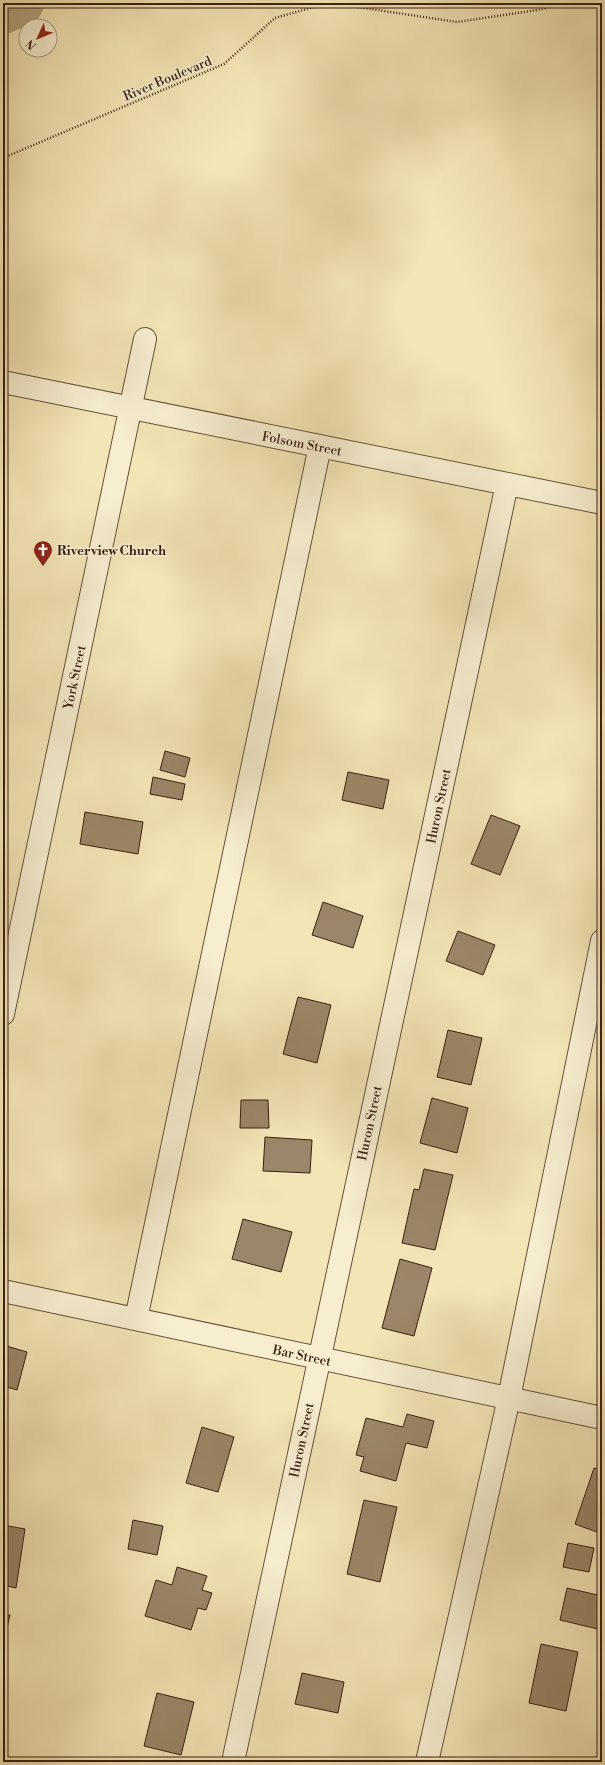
<svg xmlns="http://www.w3.org/2000/svg" width="605" height="1765" viewBox="0 0 605 1765" font-family="'Libre Bodoni',serif">
	<rect width="100%" height="100%" fill="#f3e5b6"/>
	<filter id="stains"><feTurbulence type="fractalNoise" baseFrequency=".005" numOctaves="4"/><feColorMatrix values="0 0 0 0 .2 0 0 0 0 .09 0 0 0 0 .02 0 0 0 .5 -.17"/></filter>
	<radialGradient id="worn" r=".72"><stop offset=".6" stop-color="#630" stop-opacity="0"/><stop offset="1" stop-color="#630" stop-opacity=".3"/></radialGradient>
	<g fill="none" stroke-linecap="round" stroke-linejoin="round">
		<path stroke="#b4a27f" stroke-width="46" d="M 3,11 L 21,3"/>
	</g>
	<path fill="#9a8668" stroke="#3a2014" d="M 165,751 L 190,758 L 185,777 L 160,770 Z
		M 348,772 L 389,780 L 383,809 L 342,800 Z
		M 153,777 L 185,784 L 182,800 L 150,794 Z
		M 85,812 L 143,822 L 138,854 L 80,844 Z
		M 491,815 L 520,826 L 500,875 L 471,864 Z
		M 323,902 L 363,916 L 353,948 L 312,935 Z
		M 458,931 L 495,945 L 483,975 L 446,961 Z
		M 298,997 L 331,1005 L 317,1063 L 283,1054 Z
		M 448,1030 L 482,1038 L 471,1085 L 437,1077 Z
		M 432,1098 L 468,1108 L 457,1153 L 420,1143 Z
		M 241,1100 L 268,1100 L 269,1128 L 240,1128 Z
		M 265,1137 L 312,1140 L 310,1173 L 263,1171 Z
		M 424,1169 L 453,1175 L 435,1250 L 402,1243 L 414,1189 L 419,1190 Z
		M 243,1219 L 292,1232 L 281,1272 L 232,1259 Z
		M 400,1259 L 432,1268 L 414,1336 L 382,1328 Z
		M 3,1345 L 27,1352 L 17,1390 L 3,1386 Z
		M 407,1414 L 434,1421 L 427,1448 L 406,1443 L 396,1481 L 360,1471 L 364,1457 L 356,1455 L 366,1418 L 403,1427 Z
		M 202,1427 L 234,1437 L 218,1492 L 186,1483 Z
		M 594,1468 L 602,1470 L 602,1534 L 575,1524 Z
		M 364,1500 L 397,1507 L 380,1582 L 347,1574 Z
		M 133,1520 L 163,1526 L 157,1555 L 128,1549 Z
		M 3,1525 L 25,1529 L 16,1588 L 3,1585 Z
		M 568,1543 L 594,1548 L 589,1572 L 563,1567 Z
		M 177,1567 L 207,1576 L 202,1590 L 212,1593 L 206,1610 L 198,1608 L 191,1630 L 145,1616 L 156,1580 L 172,1585 Z
		M 567,1588 L 602,1596 L 602,1630 L 560,1620 Z
		M 3,1613 L 10,1615 L 3,1644 Z
		M 541,1644 L 578,1652 L 566,1711 L 529,1703 Z
		M 302,1673 L 344,1682 L 338,1713 L 295,1704 Z
		M 157,1693 L 194,1702 L 181,1755 L 144,1746 Z"/>
	<g fill="none" stroke-linecap="round" stroke-linejoin="round">
		<defs>
			<path id="minor" d="M 3,382 L 602,503
				M 3,1014 L 145,339
				M 3,1291 L 602,1418
				M 136,1319 L 320,446
				M 233,1762 L 507,484
				M 427,1762 L 509,1398 L 602,941"/>
		</defs>
		<use href="#minor" stroke="#68513c" stroke-width="24"/>
		<path stroke="#3a2014" stroke-width="2.5" stroke-dasharray="1 2" stroke-linecap="butt" d="M 331,3 L 457,22 L 544,9 L 554,3
			M 3,158 L 224,64 L 275,18 L 328,3"/>
		<use href="#minor" stroke="#f7eed0" stroke-width="22"/>
	</g>
	<defs>
		<symbol id="church-pin" viewBox="-11 -11 22 30"><path d="M0 17L-7.5 6A9.5 9.5 0 1 1 7.5 6Z" fill="#8f2418" stroke="#f7eed0"/><path d="M-1.2-6h2.4v3.5h3.3v2.4h-3.3V6h-2.4V-.1h-3.3v-2.4h3.3Z" fill="#fff"/></symbol>
	</defs>
	<g fill-rule="evenodd">
		<use href="#church-pin" x="32" y="539" width="22" height="30"/>
	</g>
	<g text-anchor="middle" stroke-width="3" stroke-linejoin="round" paint-order="stroke">
		<g font-size="13" fill="#3a2014" stroke="#f7eed0">
			<text transform="translate(167 78) rotate(-23)" y="5">River Boulevard</text>
			<text transform="translate(302 443) rotate(11)" y="5">Folsom Street</text>
			<text transform="translate(74 677) rotate(-78)" y="5">York Street</text>
			<text transform="translate(438 806) rotate(-78)" y="5">Huron Street</text>
			<text transform="translate(369 1123) rotate(-78)" y="5">Huron Street</text>
			<text transform="translate(302 1355) rotate(12)" y="5">Bar Street</text>
			<text transform="translate(301 1440) rotate(-78)" y="5">Huron Street</text>
		</g>
		<g font-size="13" font-weight="bold" fill="#3a2014" stroke="#f7eed0" text-anchor="start">
			<text x="57" y="555">Riverview Church</text>
		</g>
	</g>
	<rect width="605" height="1765" fill="none" stroke="#f3e5b6" stroke-width="16"/>
	<rect x="4" y="4" width="597" height="1757" fill="none" stroke="#3a2014" stroke-width="2"/>
	<rect x="8" y="8" width="589" height="1749" fill="none" stroke="#3a2014"/>
	<g transform="translate(38 38) rotate(226)"><circle r="19" fill="#f7eed0" stroke="#ab9c85"/>
	<path d="M0-3L7 15L0 10L-7 15Z" fill="#8f2418"/>
	<text y="-6" font-size="11" font-weight="bold" text-anchor="middle" fill="#3a2014">N</text>
	</g>
	<rect width="100%" height="100%" filter="url(#stains)"/>
	<rect width="100%" height="100%" fill="url(#worn)"/>
</svg>
